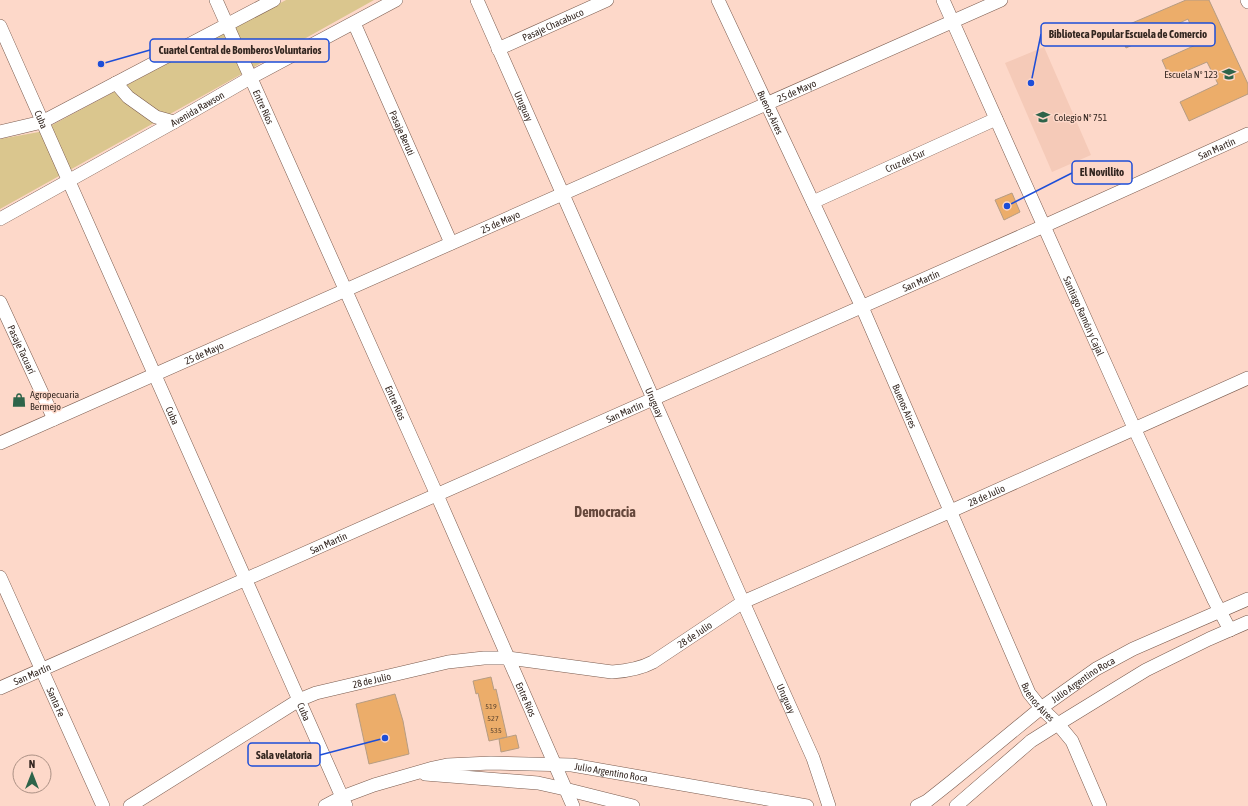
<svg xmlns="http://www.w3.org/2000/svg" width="1248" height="806" viewBox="0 0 1248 806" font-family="'Asap Condensed',sans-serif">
	<rect width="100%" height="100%" fill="#fdd8c9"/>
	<path fill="#f5cab8" d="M 1044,47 L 1091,155 L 1052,172 L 1005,63 Z"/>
	<path fill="#dac68e" d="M 286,0 L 374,0 L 0,209 L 0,139 L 39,132 Z"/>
	<path fill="#ecad6a" stroke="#b69c83" d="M 1186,0 L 1209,0 L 1248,84 L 1248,94 L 1189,121 L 1180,102 L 1218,84 L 1207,62 L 1170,78 L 1162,60 L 1198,44 L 1188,19 L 1126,48 L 1118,29 Z
		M 1012,193 L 1020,212 L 1004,220 L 995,200 Z
		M 491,677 L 494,690 L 496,689 L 507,737 L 489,741 L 478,693 L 476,694 L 473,681 Z
		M 395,694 L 403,721 L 409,754 L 369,764 L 356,704 Z
		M 516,735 L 519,748 L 501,752 L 499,739 Z"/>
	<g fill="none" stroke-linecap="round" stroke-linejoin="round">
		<defs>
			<g id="minor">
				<path id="s1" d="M 216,0 L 437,495 L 573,806"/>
				<path id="s2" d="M 477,0 L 743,602 L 813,758 L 829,806"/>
				<path id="s3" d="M 718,0 L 862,307 L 1029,693 L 1041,708 L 1058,724 L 1072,741 L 1100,806"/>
				<path id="s4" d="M 943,0 L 1135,430 L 1214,600 L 1230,630"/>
				<path d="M 1247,0 L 1248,2"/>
				<path id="s5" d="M 354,23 L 451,243"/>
				<path id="s6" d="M 0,26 L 346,806"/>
				<path id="s7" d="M 498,49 L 607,0"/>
				<path d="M 116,83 L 128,97 L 156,117 L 174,122"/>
				<path d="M 0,132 L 42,122 L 274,0"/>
				<path id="s8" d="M 813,202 L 996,119"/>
				<path id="s9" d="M 0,219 L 174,122 L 250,78 L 396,0"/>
				<path id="s10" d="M 0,302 L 54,419"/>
				<path id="s11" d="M 0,443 L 1001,0"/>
				<path id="s12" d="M 0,577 L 103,806"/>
				<path id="s13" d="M 0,688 L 1044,226 L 1248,134"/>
				<path d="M 425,774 L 538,783 L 565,789 L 633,806"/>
				<path id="s14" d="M 130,806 L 299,700 L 316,693 L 448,662 L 484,658 L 508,658 L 612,672 C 627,671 640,669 653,662 L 743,602 L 951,511 L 1248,378"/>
				<path id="s15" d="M 325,806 L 342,797 L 374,785 L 433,768 L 447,765 L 491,763 L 572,765 L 807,806"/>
				<path id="s16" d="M 917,806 L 927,801 L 951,782 L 1041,708 L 1096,669 L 1133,649 L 1248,599"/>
				<path d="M 956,806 L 1031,741 L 1058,724 L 1146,670 L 1209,639 L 1248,622"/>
			</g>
		</defs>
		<use href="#minor" stroke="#7a5b4e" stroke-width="14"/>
		<use href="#minor" stroke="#fff" stroke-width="13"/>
	</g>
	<defs>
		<symbol id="school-bare" viewBox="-9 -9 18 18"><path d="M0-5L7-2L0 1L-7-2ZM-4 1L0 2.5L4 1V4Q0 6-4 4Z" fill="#2e644a" stroke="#fdd8c9" stroke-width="2.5" paint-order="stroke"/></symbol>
		<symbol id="shop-bare" viewBox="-9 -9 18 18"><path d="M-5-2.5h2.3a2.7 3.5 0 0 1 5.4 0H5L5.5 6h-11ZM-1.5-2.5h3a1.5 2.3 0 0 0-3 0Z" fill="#2e644a" stroke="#fdd8c9" stroke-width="2.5" paint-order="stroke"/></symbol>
	</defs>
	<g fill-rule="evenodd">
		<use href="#school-bare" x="1219" y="64" width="20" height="20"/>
		<use href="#school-bare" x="1033" y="107" width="20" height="20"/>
		<use href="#shop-bare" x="9" y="390" width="20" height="20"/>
	</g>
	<g text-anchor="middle" stroke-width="3" stroke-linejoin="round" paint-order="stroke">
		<g font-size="8" fill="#614832">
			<text x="491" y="709">519</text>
			<text x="493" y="721">527</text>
			<text x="496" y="733">535</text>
		</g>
		<g font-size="10" fill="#332620" stroke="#fdd8c9">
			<text dy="4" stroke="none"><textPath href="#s7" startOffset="60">Pasaje Chacabuco</textPath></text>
			<text dy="4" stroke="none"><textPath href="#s11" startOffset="871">25 de Mayo</textPath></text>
			<text dy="4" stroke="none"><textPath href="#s2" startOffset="116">Uruguay</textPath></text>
			<text dy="4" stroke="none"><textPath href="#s1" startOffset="117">Entre Ríos</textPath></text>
			<text dy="4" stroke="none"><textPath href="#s9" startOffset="226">Avenida Rawson</textPath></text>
			<text dy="4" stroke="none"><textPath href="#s3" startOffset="124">Buenos Aires</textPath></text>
			<text dy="4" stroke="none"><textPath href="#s6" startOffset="102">Cuba</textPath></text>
			<text dy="4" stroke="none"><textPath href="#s5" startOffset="120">Pasaje Beruti</textPath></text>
			<text dy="4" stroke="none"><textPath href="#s13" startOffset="1331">San Martín</textPath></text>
			<text dy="4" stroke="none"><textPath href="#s8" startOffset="101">Cruz del Sur</textPath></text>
			<text dy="4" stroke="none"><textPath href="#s11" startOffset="547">25 de Mayo</textPath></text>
			<text dy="4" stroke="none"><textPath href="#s13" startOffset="1007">San Martín</textPath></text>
			<text dy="4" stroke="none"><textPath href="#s4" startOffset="346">Santiago Ramón y Cajal</textPath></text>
			<text dy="4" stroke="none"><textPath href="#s10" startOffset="52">Pasaje Tacuarí</textPath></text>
			<text dy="4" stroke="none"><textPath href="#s11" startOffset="223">25 de Mayo</textPath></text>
			<text dy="4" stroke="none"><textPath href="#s1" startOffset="441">Entre Ríos</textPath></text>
			<text dy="4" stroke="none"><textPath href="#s2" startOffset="440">Uruguay</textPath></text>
			<text dy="4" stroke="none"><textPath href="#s3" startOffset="447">Buenos Aires</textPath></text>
			<text dy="4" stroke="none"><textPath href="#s13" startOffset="683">San Martín</textPath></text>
			<text dy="4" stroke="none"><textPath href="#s6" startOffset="426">Cuba</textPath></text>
			<text dy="4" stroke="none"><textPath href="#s14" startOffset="935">28 de Julio</textPath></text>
			<text dy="4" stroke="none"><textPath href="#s13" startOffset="359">San Martín</textPath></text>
			<text dy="4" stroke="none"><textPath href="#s14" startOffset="611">28 de Julio</textPath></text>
			<text dy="4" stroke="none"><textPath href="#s13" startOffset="35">San Martín</textPath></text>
			<text dy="4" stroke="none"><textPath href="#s14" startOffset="275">28 de Julio</textPath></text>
			<text dy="4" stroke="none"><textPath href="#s16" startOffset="209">Julio Argentino Roca</textPath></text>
			<text dy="4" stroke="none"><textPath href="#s2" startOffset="764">Uruguay</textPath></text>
			<text dy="4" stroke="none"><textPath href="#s1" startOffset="765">Entre Ríos</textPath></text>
			<text dy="4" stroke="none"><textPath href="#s3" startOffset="772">Buenos Aires</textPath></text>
			<text dy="4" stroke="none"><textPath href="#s12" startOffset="137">Santa Fe</textPath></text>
			<text dy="4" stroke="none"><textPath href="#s6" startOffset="750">Cuba</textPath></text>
			<text dy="4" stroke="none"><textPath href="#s15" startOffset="294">Julio Argentino Roca</textPath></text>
		</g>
		<g font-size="10" fill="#332620" stroke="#fdd8c9" text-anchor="start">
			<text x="1218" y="78" text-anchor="end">Escuela N° 123</text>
			<text x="1054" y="121">Colegio N° 751</text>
			<text x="30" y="398">Agropecuaria<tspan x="30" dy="12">Bermejo</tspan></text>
		</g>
		<g font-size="14" font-weight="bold" fill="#65473b" stroke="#fdd8c9">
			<text x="605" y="517">Democracia</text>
		</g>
	</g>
	<path fill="none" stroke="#1d4ed8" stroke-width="1.5" d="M1031 83L1041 34M101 64L150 50M1007 206L1072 173M385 738L320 755"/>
	<g fill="#1d4ed8" stroke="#fdd8c9" stroke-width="1.5">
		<circle cx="1031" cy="83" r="4"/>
		<circle cx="101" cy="64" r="4"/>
		<circle cx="1007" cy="206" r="4"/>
		<circle cx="385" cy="738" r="4"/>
	</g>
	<g fill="#fdd8c9" stroke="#1d4ed8" stroke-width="1.5">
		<rect x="1041" y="23" width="174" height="23" rx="4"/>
		<rect x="150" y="39" width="179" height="23" rx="4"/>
		<rect x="1072" y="161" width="60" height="23" rx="4"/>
		<rect x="248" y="743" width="72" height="23" rx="4"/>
	</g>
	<g font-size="11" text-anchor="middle" font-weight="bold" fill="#332620">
		<text x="1128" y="38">Biblioteca Popular Escuela de Comercio</text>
		<text x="240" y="54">Cuartel Central de Bomberos Voluntarios</text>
		<text x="1102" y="176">El Novillito</text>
		<text x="284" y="759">Sala velatoria</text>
	</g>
	<g transform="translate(32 774)"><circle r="19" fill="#fdd8c9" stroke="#ac9185"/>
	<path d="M0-3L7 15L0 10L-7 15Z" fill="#2e644a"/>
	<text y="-6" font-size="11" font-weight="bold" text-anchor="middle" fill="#332620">N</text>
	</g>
</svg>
